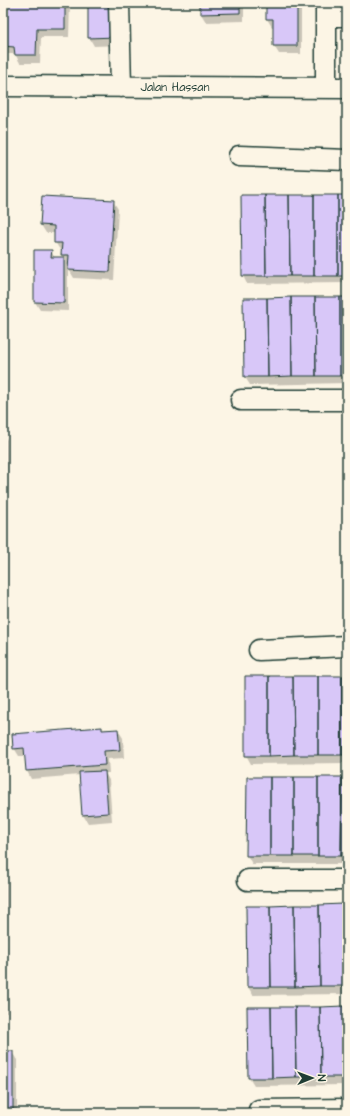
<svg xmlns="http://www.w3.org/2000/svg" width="350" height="1116" viewBox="0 0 350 1116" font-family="'Architects Daughter',sans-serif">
	<rect width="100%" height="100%" fill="#fcf5e5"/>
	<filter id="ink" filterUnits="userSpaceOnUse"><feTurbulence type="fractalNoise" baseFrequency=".025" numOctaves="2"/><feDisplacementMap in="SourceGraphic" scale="8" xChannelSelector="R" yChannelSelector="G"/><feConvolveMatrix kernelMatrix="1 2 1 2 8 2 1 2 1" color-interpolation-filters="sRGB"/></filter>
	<g filter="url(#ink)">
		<path fill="#0003" d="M 3,3 L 70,3 L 69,37 L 41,37 L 40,63 L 20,63 L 15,54 L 3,54 Z
			M 89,3 L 121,45 L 94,46 L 89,37 Z
			M 201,3 L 244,3 L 244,21 L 206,22 L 201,14 Z
			M 267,3 L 301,3 L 301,54 L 279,54 L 274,46 L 274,27 L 272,27 L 267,19 Z
			M 347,195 L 347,283 L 247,284 L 243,276 L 242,196 Z
			M 113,201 L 118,209 L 114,280 L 74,278 L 68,268 L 68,311 L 40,310 L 35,302 L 35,251 L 51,251 L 55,258 L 64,258 L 62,255 L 62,251 L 60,250 L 55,242 L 55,233 L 46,233 L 41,225 Z
			M 347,298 L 347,383 L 250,385 L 245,377 Z
			M 3,432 L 7,440 L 8,506 L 3,506 Z
			M 3,508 L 6,514 L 7,596 L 3,596 Z
			M 347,677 L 347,763 L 251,764 L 246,755 Z
			M 102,728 L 103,731 L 118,730 L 123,738 L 124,758 L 108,759 L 109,773 L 105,773 L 109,780 L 112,821 L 88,823 L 83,815 L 80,775 L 31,779 L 27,771 L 25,756 L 19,756 L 14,748 Z
			M 347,778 L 347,864 L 252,864 L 247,855 Z
			M 3,851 L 7,857 L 7,938 L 3,938 Z
			M 347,905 L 347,994 L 253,995 L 248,987 Z
			M 3,941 L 7,947 L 7,1013 L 3,1013 Z
			M 347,1007 L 347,1085 L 254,1086 L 249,1078 Z
			M 3,1052 L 12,1052 L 17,1060 L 17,1113 L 3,1113 Z"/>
		<path fill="#d8c7f8" stroke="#1f3d34" d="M 3,3 L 65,3 L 65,29 L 37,29 L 36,55 L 15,55 L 14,47 L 3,46 Z
			M 88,3 L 116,3 L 117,37 L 88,38 Z
			M 200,3 L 240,3 L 240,13 L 200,14 Z
			M 266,3 L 297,3 L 297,46 L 273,46 L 273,19 L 266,19 Z
			M 241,195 L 265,195 L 266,276 L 242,276 Z
			M 265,195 L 289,195 L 290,276 L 266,276 Z
			M 289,195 L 314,195 L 314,276 L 290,276 Z
			M 314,195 L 338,195 L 338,276 L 314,276 Z
			M 338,195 L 347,195 L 347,276 L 338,276 Z
			M 42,196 L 114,200 L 110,272 L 68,270 L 69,255 L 61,255 L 62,243 L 54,243 L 54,226 L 40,225 Z
			M 34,250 L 52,250 L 51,257 L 64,257 L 64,303 L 34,302 Z
			M 291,297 L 315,297 L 316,376 L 292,376 Z
			M 291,297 L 292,376 L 268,377 L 267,298 Z
			M 315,297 L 340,297 L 340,376 L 316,376 Z
			M 340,297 L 347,297 L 347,375 L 340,376 Z
			M 243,298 L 267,298 L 268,377 L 244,377 Z
			M 245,676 L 269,676 L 269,756 L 245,756 Z
			M 269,676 L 293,676 L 294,755 L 269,756 Z
			M 293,676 L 318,676 L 318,755 L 294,755 Z
			M 318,676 L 342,676 L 342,755 L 318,755 Z
			M 342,676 L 347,676 L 347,755 L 342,755 Z
			M 102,727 L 102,730 L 118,729 L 120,750 L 104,751 L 105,765 L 26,771 L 24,748 L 13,749 L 12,734 Z
			M 105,771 L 108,813 L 82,815 L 79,772 Z
			M 247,777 L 270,777 L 270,856 L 246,856 Z
			M 270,777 L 294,777 L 294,856 L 270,856 Z
			M 294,777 L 318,777 L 318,856 L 294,856 Z
			M 318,777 L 342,777 L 341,856 L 318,856 Z
			M 342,777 L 347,777 L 347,856 L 341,856 Z
			M 343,904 L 344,986 L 320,986 L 319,905 Z
			M 343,904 L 347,904 L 347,986 L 344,986 Z
			M 294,905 L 295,987 L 271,987 L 270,906 Z
			M 294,905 L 319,905 L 320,986 L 295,987 Z
			M 246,906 L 270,906 L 271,987 L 247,987 Z
			M 344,1006 L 347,1006 L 347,1077 L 345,1077 Z
			M 344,1006 L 345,1077 L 321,1077 L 320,1007 Z
			M 247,1007 L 271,1007 L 272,1078 L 248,1078 Z
			M 271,1007 L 295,1007 L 296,1077 L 272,1078 Z
			M 295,1007 L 320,1007 L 321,1077 L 296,1077 Z
			M 3,1051 L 13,1051 L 13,1113 L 3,1113 Z"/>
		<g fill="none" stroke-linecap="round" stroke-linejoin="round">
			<defs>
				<path id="street" d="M 119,3 L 121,87
					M 326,3 L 326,88
					M 326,16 L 347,16
					M 3,86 L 347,88
					M 239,156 L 347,160
					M 241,400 L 347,400
					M 259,650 L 347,646
					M 248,880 L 347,880
					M 259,1110 L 347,1109"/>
			</defs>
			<use href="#street" stroke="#1f3d34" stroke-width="23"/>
			<use href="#street" stroke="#fcf5e5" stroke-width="20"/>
		</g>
	</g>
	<g text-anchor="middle" stroke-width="3" stroke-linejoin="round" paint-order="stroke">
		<g font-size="12" fill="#1f3d34" stroke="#fcf5e5">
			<text x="175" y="91">Jalan Hassan</text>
		</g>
	</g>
	<rect width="350" height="1116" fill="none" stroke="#fcf5e5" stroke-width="16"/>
	<rect x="8" y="8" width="334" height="1100" fill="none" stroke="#1f3d34" stroke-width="1.5" filter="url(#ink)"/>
	<g transform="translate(312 1078) rotate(89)" stroke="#fcf5e5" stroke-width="3" paint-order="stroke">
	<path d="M0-3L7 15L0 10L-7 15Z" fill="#1f3d34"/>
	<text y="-6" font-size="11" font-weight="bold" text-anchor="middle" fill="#1f3d34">N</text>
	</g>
</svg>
